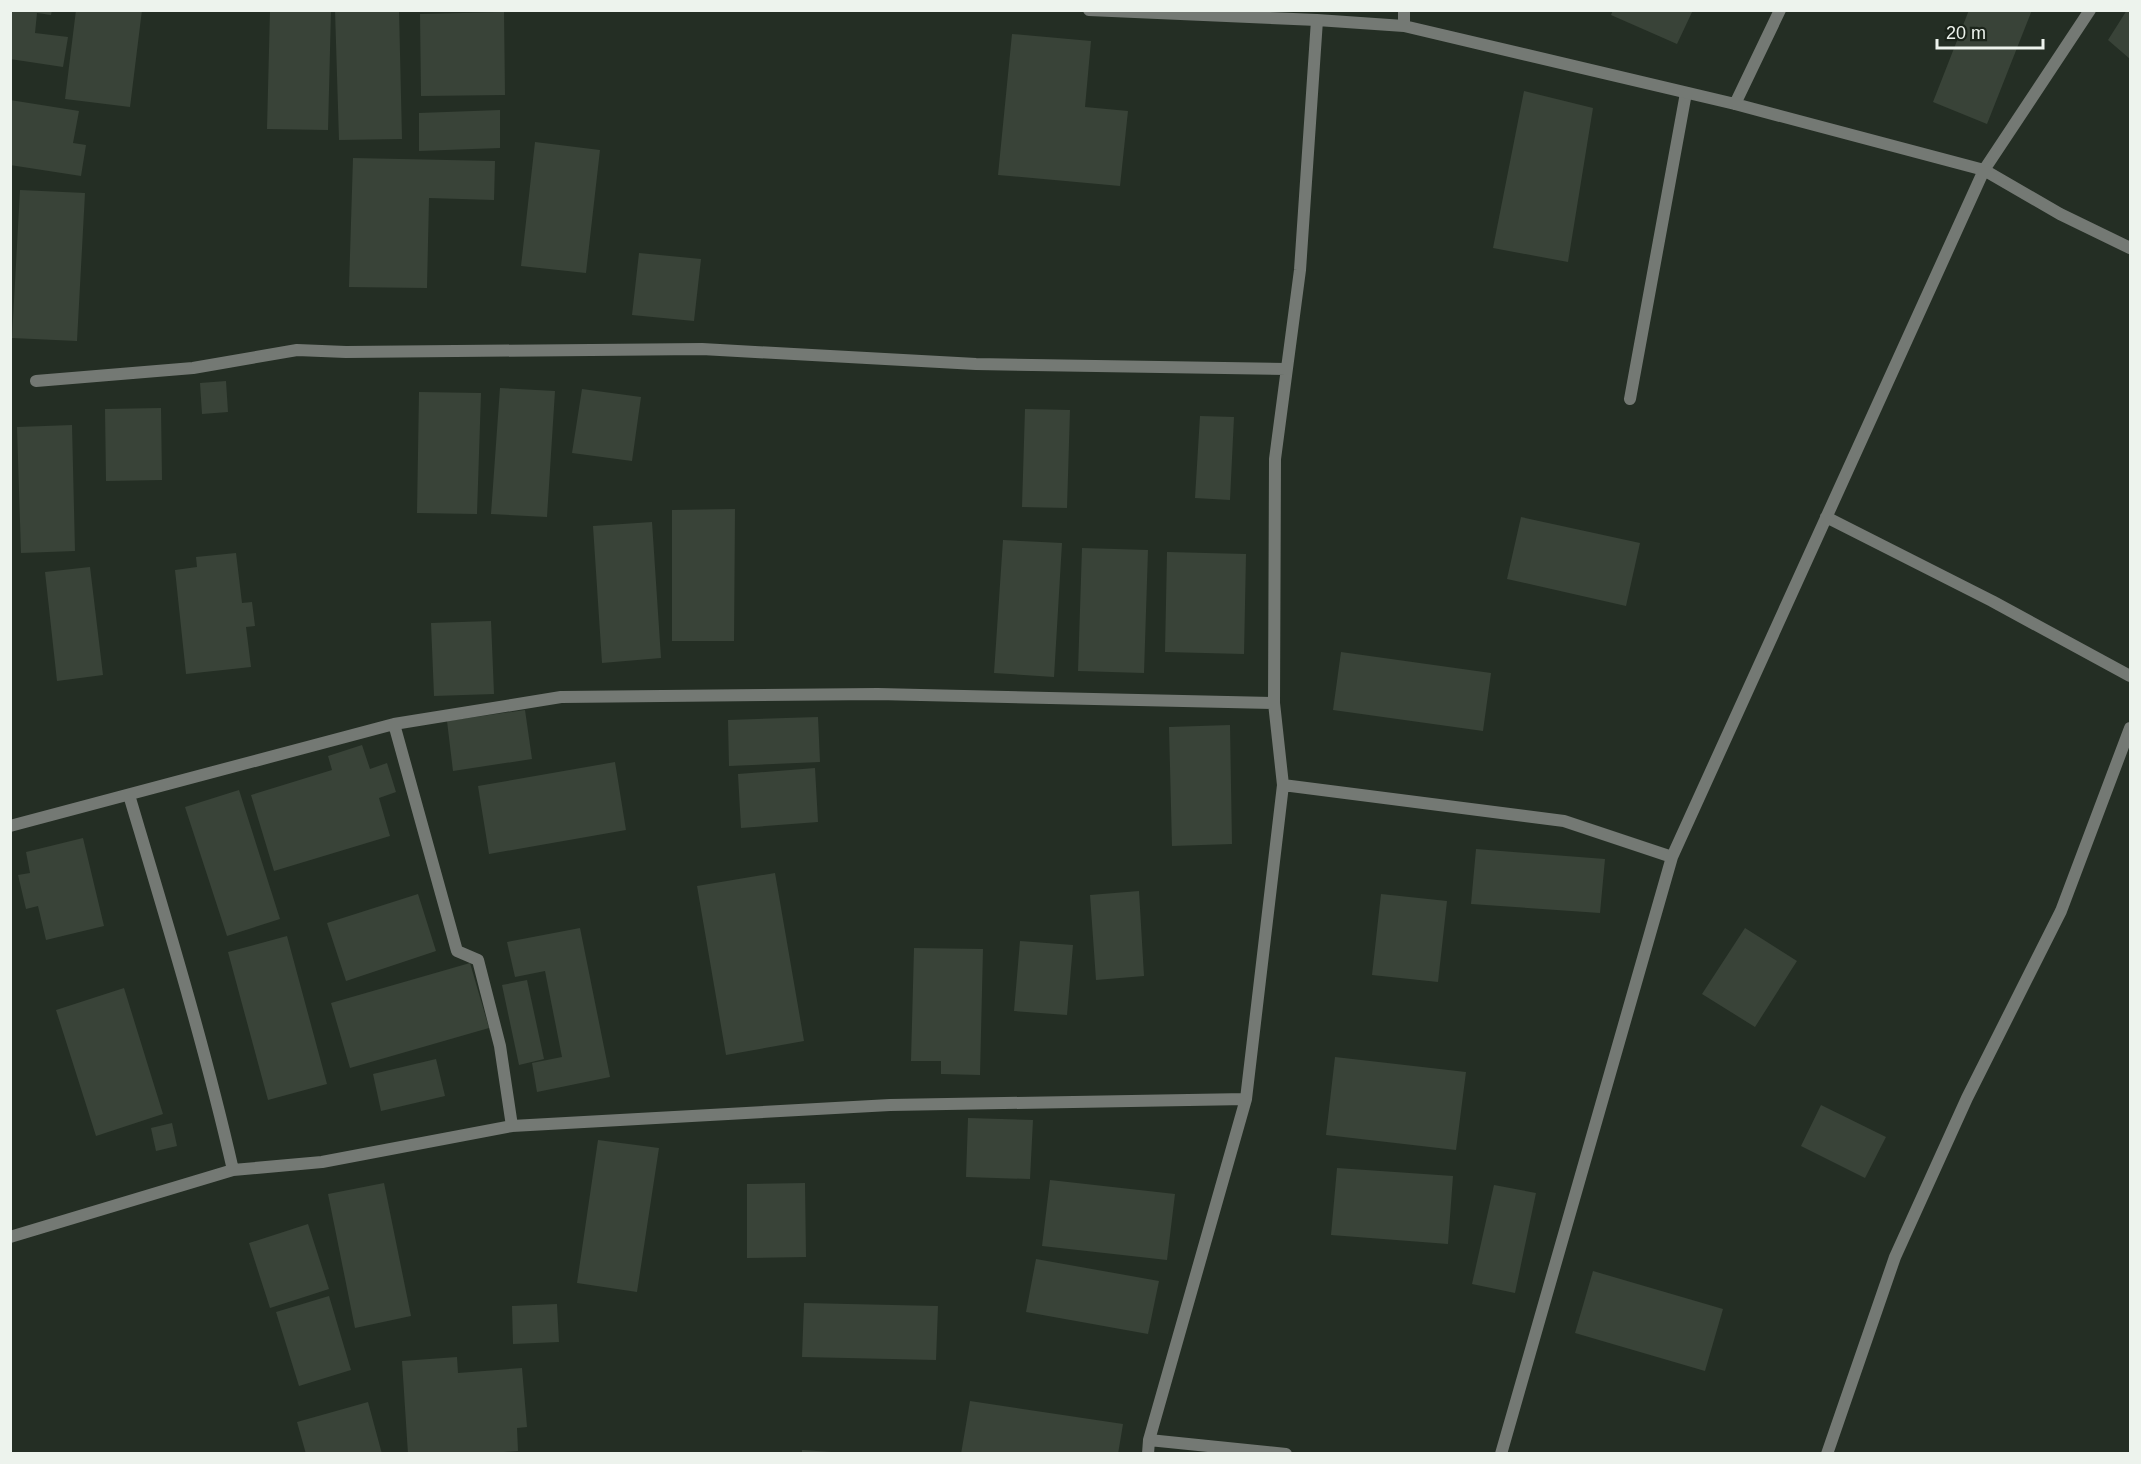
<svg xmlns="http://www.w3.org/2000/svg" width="2141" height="1464" viewBox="0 0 2141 1464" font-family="Helvetica,sans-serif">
	<rect width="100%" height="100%" fill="#242e24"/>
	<path fill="#394338" d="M 10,10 L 52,10 L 51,15 L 37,13 L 35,33 L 68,37 L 63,67 L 10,59 Z
		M 76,10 L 142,10 L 130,107 L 65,99 Z
		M 270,10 L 331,10 L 328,130 L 267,129 Z
		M 335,10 L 399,10 L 402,139 L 339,140 Z
		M 1613,10 L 1693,10 L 1677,44 L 1611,15 Z
		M 1969,10 L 2032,10 L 1987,124 L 1933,102 Z
		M 2127,10 L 2130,10 L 2130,59 L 2108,40 Z
		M 504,12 L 505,95 L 421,96 L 420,14 Z
		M 1012,34 L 1091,41 L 1085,107 L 1128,111 L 1120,186 L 998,175 Z
		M 1524,91 L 1593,108 L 1568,262 L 1493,248 Z
		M 10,100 L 79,111 L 73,143 L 86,145 L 81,176 L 10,165 Z
		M 500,110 L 500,148 L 419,151 L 419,113 Z
		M 535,142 L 600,150 L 586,273 L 521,266 Z
		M 353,158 L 495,161 L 494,200 L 429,198 L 427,288 L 349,287 Z
		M 20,190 L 85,193 L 77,341 L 12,338 Z
		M 639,253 L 701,259 L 694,321 L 632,315 Z
		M 226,381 L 228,412 L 202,414 L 200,383 Z
		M 500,388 L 555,391 L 547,517 L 491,514 Z
		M 582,389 L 641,397 L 632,461 L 572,453 Z
		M 419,392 L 481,393 L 477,514 L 417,513 Z
		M 161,408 L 162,480 L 106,481 L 105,409 Z
		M 1025,409 L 1070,410 L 1067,508 L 1022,507 Z
		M 1200,416 L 1234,417 L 1230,500 L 1195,498 Z
		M 72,425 L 75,551 L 21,553 L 17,427 Z
		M 735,509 L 734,641 L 672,641 L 672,510 Z
		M 1521,517 L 1640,543 L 1626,606 L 1507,579 Z
		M 652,522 L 661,658 L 602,663 L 593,526 Z
		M 1003,540 L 1062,543 L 1054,677 L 994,673 Z
		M 1082,548 L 1148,550 L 1144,673 L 1078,671 Z
		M 1167,552 L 1246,554 L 1244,654 L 1165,652 Z
		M 236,553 L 242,603 L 252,602 L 255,626 L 246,627 L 251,667 L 186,674 L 175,570 L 197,567 L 196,557 Z
		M 90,567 L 103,675 L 57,681 L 45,572 Z
		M 491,621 L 494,694 L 434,696 L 431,623 Z
		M 1341,652 L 1491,673 L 1483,731 L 1333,710 Z
		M 525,710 L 532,759 L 453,771 L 447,721 Z
		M 818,717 L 820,762 L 729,766 L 728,720 Z
		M 1230,725 L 1232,844 L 1172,846 L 1169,727 Z
		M 362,745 L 370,769 L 387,763 L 396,792 L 379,798 L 390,836 L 274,871 L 251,795 L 332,770 L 328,756 Z
		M 615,762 L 626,830 L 489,854 L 478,786 Z
		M 815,768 L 818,822 L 741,828 L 738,774 Z
		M 239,790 L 280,919 L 227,936 L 185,807 Z
		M 83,838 L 104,926 L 46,940 L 38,906 L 26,909 L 18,875 L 30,873 L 26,852 Z
		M 1476,849 L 1605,859 L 1600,913 L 1471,904 Z
		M 775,873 L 804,1041 L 726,1055 L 697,886 Z
		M 1139,891 L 1144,976 L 1096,980 L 1090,895 Z
		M 418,894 L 436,951 L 346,981 L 327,923 Z
		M 1381,894 L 1447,901 L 1438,982 L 1372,975 Z
		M 580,928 L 610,1077 L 537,1092 L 532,1063 L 562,1057 L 545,971 L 515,977 L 507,942 Z
		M 1745,928 L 1797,961 L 1755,1027 L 1702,994 Z
		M 287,936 L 327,1084 L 268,1100 L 228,952 Z
		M 1020,941 L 1073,945 L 1067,1015 L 1014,1011 Z
		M 914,948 L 983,949 L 980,1075 L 941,1074 L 941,1061 L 911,1061 Z
		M 470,963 L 489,1028 L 350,1068 L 331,1003 Z
		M 527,980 L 544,1059 L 519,1065 L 502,985 Z
		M 124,988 L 163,1114 L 96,1136 L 56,1010 Z
		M 1335,1057 L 1466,1072 L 1456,1150 L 1326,1135 Z
		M 436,1059 L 445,1096 L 381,1111 L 373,1074 Z
		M 1821,1105 L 1886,1137 L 1865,1178 L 1801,1146 Z
		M 968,1118 L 1033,1120 L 1030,1179 L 966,1177 Z
		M 172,1123 L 177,1146 L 156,1151 L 151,1128 Z
		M 598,1140 L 659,1148 L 637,1292 L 577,1283 Z
		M 1337,1168 L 1453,1176 L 1448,1244 L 1331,1235 Z
		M 1050,1180 L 1175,1194 L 1167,1260 L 1042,1246 Z
		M 384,1183 L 411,1316 L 355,1328 L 328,1194 Z
		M 805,1183 L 806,1257 L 747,1258 L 747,1184 Z
		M 1494,1185 L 1536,1193 L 1515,1293 L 1472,1284 Z
		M 308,1224 L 329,1289 L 270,1308 L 249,1243 Z
		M 1036,1259 L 1159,1281 L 1148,1334 L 1026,1312 Z
		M 1593,1271 L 1723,1309 L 1705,1371 L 1575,1333 Z
		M 329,1296 L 351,1370 L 299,1386 L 276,1312 Z
		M 804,1303 L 938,1306 L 936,1360 L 802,1357 Z
		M 557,1304 L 559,1342 L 513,1344 L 512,1306 Z
		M 457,1357 L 458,1373 L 522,1368 L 527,1427 L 517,1428 L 518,1451 L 504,1452 L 504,1454 L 408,1454 L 402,1361 Z
		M 970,1401 L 1123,1424 L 1118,1454 L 961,1454 Z
		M 368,1402 L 382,1454 L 306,1454 L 297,1422 Z
		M 802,1450 L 832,1452 L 832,1454 L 802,1454 Z"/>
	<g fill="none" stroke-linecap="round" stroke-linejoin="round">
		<path stroke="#747974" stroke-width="12" d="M 1630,399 L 1686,93"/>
		<path stroke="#747974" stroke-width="12" d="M 1089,10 L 1317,20 L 1404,26 L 1735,104 L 1984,170 L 2060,214 L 2130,248
			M 1404,10 L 1404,26
			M 1735,104 L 1780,10
			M 36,381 L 193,368 L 297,350 L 346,352 L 702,349 L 976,364 L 1286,369
			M 1826,517 L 1992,601 L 2130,676
			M 394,724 L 457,951 L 478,960 L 500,1046 L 512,1126
			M 1283,785 L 1564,821 L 1672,857
			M 129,795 C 166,919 204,1043 233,1170
			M 10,826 L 394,724 L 561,697 L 878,694 L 1274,703
			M 10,1237 L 233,1170 L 322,1162 L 512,1126 L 890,1105 L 1246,1099
			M 1149,1440 L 1286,1454
			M 1148,1454 L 1149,1440 L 1246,1099 L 1283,785 L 1274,703 L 1275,459 L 1300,270 L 1317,20
			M 1501,1454 L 1672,857 L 1984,170 L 2090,10
			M 1827,1454 L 1895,1257 L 1967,1098 L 2061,911 L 2130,728"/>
	</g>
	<rect width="2141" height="1464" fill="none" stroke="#edf3ed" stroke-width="24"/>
	<path d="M1937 39v9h106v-9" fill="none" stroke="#edf3ed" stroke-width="3"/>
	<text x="1946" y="39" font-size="18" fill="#edf3ed" stroke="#1b241a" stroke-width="4.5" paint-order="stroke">20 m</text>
</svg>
